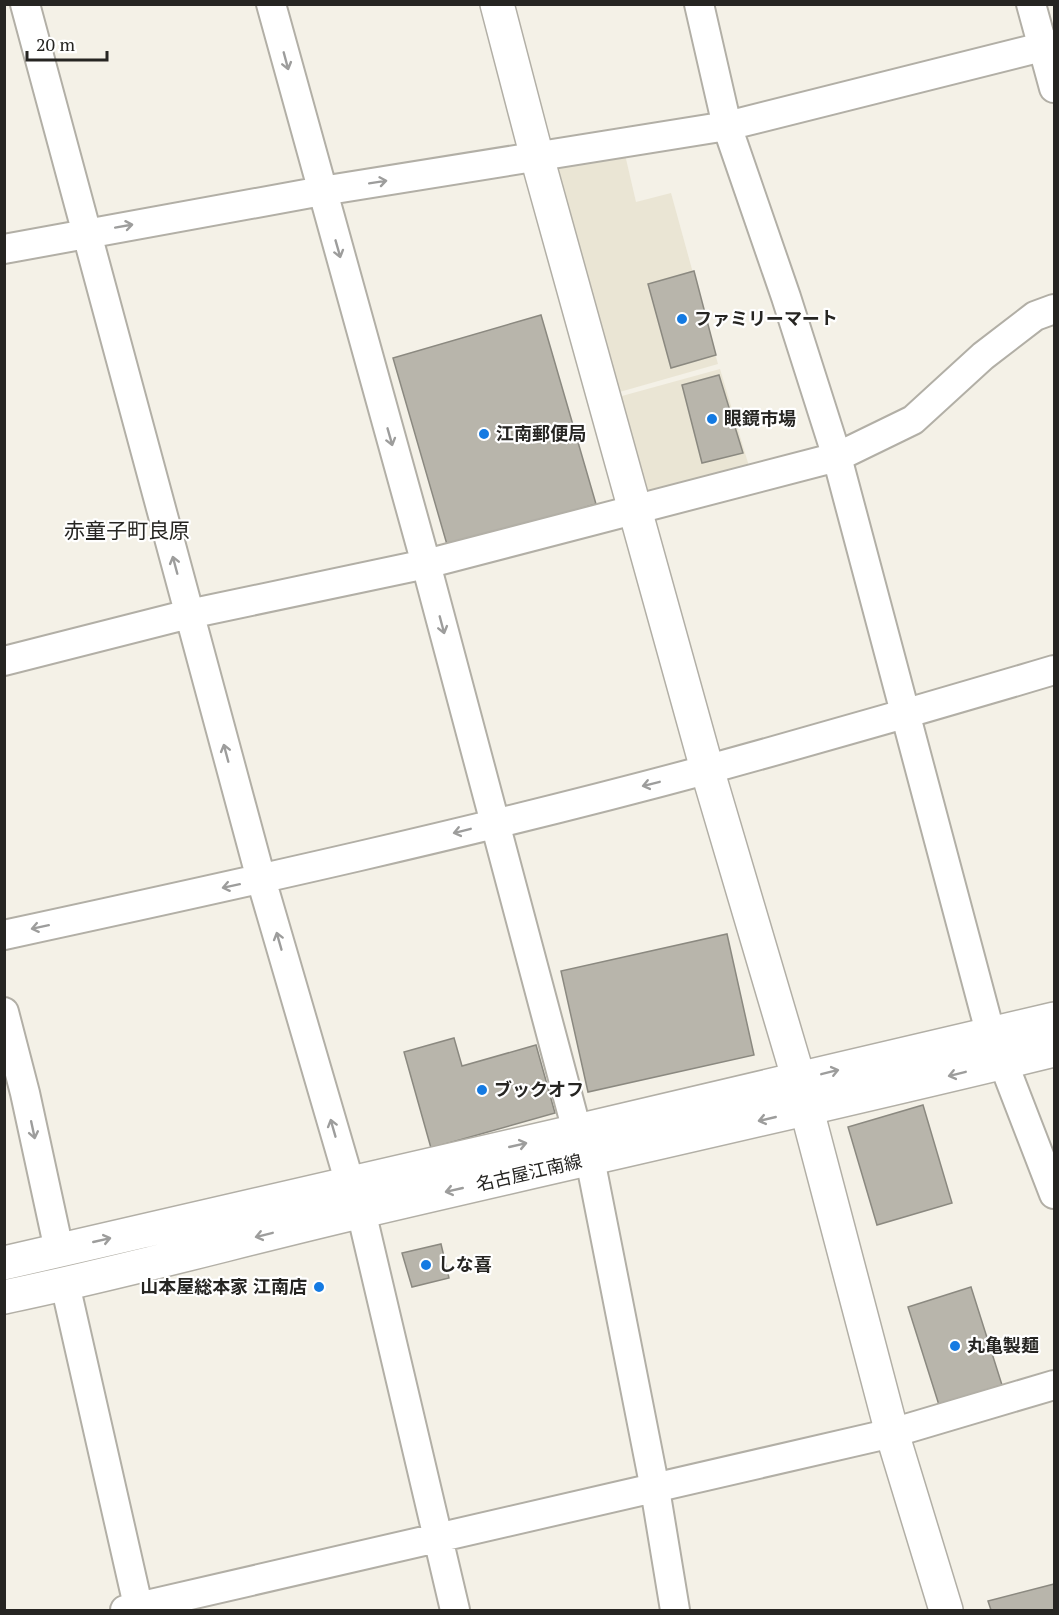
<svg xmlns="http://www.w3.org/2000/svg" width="1059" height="1615" viewBox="0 0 1059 1615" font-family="'PT Serif','Noto Sans JP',serif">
	<rect width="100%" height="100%" fill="#f4f1e7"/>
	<path fill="#eae5d4" d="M 623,146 L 636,202 L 671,193 L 718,364 L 609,395 L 541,161 Z
		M 720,369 L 751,473 L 638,504 L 611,399 Z"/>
	<path fill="#b8b5ab" stroke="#8b8980" stroke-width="1.5" d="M 694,271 L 716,355 L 671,368 L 648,284 Z
		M 541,315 L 596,504 L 448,548 L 393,358 Z
		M 719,375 L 743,453 L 702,463 L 682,385 Z
		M 727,934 L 754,1055 L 588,1092 L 561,971 Z
		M 454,1038 L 462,1066 L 536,1045 L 555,1113 L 431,1148 L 404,1052 Z
		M 923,1105 L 952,1203 L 877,1225 L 848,1127 Z
		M 441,1244 L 449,1278 L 412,1287 L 402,1253 Z
		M 971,1287 L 1002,1385 L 939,1405 L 908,1307 Z
		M 1054,1584 L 1054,1610 L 991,1610 L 988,1601 Z"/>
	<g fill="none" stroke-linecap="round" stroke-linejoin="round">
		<defs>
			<path id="street" d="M 25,4 L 261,879 L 350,1184
				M 271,4 L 426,564 L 577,1131
				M 699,4 L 727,126 L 786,297 L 837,457 L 990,1032
				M 1031,4 L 1054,88
				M 4,249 L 322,191 L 727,126 L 1054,44
				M 4,661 L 189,614 L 426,564 L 837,457 L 913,420 L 983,356 L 1035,316 L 1054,309
				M 4,935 C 240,884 476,832 709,769 C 825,737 940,704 1054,670
				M 4,1012 L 25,1093 L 59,1250
				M 1003,1062 L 1054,1194
				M 590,1159 L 655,1489 L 675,1610
				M 361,1211 L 455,1610
				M 65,1284 L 139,1610
				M 125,1610 L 892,1433 L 1054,1385"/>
			<path id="secondary" d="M 497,4 L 537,157 L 707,769 L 799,1080 L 892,1433 L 946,1610"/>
			<path id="primary" d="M 4,1263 L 577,1131 L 1054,1019
				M 4,1297 C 125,1272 243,1239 363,1211 C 593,1157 824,1106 1054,1050"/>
		</defs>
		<use href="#street" stroke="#b2afa6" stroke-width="32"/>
		<use href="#secondary" stroke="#b2afa6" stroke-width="36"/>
		<use href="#primary" stroke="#b2afa6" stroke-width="36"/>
		<use href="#street" stroke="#fff" stroke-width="28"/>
		<use href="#secondary" stroke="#fff" stroke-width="33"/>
		<use href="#primary" stroke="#fff" stroke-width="33"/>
	</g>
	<defs><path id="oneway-shaft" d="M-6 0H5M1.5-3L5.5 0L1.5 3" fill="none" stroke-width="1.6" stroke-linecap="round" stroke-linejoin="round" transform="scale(1.5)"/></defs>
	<g stroke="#9d9d9c">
		<use href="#oneway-shaft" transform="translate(286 61) rotate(75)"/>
		<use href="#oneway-shaft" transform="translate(378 182) rotate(-9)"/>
		<use href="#oneway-shaft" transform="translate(124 226) rotate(-10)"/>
		<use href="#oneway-shaft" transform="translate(338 249) rotate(74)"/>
		<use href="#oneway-shaft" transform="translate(390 437) rotate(74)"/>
		<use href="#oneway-shaft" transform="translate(175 565) rotate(-105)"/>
		<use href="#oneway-shaft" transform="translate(442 625) rotate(75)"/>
		<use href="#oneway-shaft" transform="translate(226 753) rotate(-105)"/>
		<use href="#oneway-shaft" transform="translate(651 784) rotate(166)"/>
		<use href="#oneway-shaft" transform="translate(462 831) rotate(166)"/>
		<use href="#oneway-shaft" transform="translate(231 886) rotate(168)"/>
		<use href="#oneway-shaft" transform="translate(40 927) rotate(168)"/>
		<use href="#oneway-shaft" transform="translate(279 941) rotate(-106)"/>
		<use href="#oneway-shaft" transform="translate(830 1072) rotate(-14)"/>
		<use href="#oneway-shaft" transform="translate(957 1074) rotate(166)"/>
		<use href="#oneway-shaft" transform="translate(767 1119) rotate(167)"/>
		<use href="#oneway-shaft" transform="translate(333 1128) rotate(-106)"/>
		<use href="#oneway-shaft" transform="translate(33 1130) rotate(78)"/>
		<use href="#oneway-shaft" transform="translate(518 1145) rotate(-13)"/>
		<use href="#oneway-shaft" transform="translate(454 1190) rotate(167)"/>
		<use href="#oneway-shaft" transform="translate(264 1235) rotate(166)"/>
		<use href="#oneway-shaft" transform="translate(102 1240) rotate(-13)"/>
	</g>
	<g fill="#147ae2" stroke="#fff" stroke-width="2">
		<circle cx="682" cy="319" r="6"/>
		<circle cx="712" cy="419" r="6"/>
		<circle cx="484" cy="434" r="6"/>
		<circle cx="482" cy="1090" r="6"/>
		<circle cx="426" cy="1265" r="6"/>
		<circle cx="319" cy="1287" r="6"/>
		<circle cx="955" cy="1346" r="6"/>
	</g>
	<g text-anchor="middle" stroke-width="4.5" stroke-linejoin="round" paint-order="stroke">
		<g font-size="18" font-weight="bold" fill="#262522" stroke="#fff" text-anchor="start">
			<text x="694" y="325">ファミリーマート</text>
			<text x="724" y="425">眼鏡市場</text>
			<text x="496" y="440">江南郵便局</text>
			<text x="494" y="1096">ブックオフ</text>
			<text x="438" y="1271">しな喜</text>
			<text x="307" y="1293" text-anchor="end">山本屋総本家 江南店</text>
			<text x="967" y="1352">丸亀製麺</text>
		</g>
		<g font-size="18" fill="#262522" stroke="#fff">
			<text transform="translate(529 1173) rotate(-13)" y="6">名古屋江南線</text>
		</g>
		<g font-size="21" fill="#262522" stroke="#fff">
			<text x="127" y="538">赤童子町良原</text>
		</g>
	</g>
	<rect width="1059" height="1615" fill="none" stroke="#262522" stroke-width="12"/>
	<path d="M27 51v9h80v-9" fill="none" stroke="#262522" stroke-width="3"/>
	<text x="36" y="51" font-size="18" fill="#262522" stroke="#ffffff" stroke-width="4.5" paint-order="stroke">20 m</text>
</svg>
